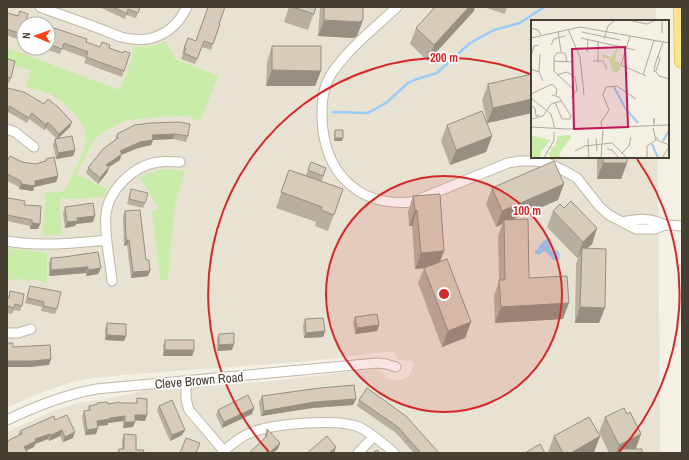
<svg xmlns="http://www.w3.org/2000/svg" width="689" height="460" viewBox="0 0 689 460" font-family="'Archivo Narrow',sans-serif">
	<rect width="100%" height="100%" fill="#f4f0e4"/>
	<path fill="#e8e2d2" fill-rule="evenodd" d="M 7,7 L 656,7 L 656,21 L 532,21 L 532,157 L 658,157 L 660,453 L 7,453 L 7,432 L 53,411 L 78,403 L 116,397 L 145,390 L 262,382 L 376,369 L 381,371 L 388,379 L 398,381 L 408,377 L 411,372 L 413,365 L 412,361 L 398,360 L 394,351 L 310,361 L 122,375 L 86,379 L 66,384 L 32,396 L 7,408 ZM 24,24 L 48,24 L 48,48 L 24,48 Z"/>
	<path fill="#caeca9" d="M 166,41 L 175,59 L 218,76 L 200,121 L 187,116 L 155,117 L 124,121 L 104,132 L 94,140 L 76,174 L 107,189 L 103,197 L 76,199 L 60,198 L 61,235 L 42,235 L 46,198 L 44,193 L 64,191 C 70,180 87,150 86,137 C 85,121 67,104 53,96 C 45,91 35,90 26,87 L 31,70 L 7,64 L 7,48 L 120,90 L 132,58 L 133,47 L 153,46 Z
		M 165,169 L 185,171 L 175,204 L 168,279 L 160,280 L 152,212 L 159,208 L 140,178 L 146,174 Z
		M 7,248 L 47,253 L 47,283 L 31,278 L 30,282 L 16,278 L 7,282 Z"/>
	<path fill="#9accf7" d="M 547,239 L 551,241 L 550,249 L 552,251 L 556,250 L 559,252 L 560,259 L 558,260 L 553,260 L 545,251 L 539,255 L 534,253 L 544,240 L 544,241 Z"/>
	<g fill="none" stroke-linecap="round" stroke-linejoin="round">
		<path stroke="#9accf7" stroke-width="2.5" d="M 333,112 L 368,113 L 386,103 L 408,83 L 414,80 L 437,73 L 470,43 L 494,30 L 520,23 L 544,7"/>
		<defs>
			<path id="minor" d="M 40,7 C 58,14 77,20 95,27 C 104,30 112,34 121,37 C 150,45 174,34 187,7
				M 397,7 C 377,26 340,55 328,80 C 322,93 322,105 322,118 C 324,172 357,207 412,202 L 508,163 L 520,161 L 536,161 L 550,164 L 561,169 L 577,178 L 599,206 L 609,215 L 636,229 L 655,229 L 665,225 L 682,226
				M 7,129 L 15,132 L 34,147
				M 622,222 C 637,219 651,217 665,225
				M 7,241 C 41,247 73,243 107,240
				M 112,281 C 110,260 104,236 106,214 C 109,189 134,165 159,162 C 166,161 173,162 180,162
				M 7,333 L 18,333 L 31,329
				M 186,381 L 186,399 L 189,410 L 224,451
				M 7,420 C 36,406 64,395 96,389 L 377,363 L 386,364 L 396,367
				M 222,453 C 231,444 243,435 255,431 C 277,424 338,418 359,427 C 368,431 387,446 394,453
				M 358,453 L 373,437"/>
			<path id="primary" d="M 681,7 L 682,61"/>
		</defs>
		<use href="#minor" stroke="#c0b8a6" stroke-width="11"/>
		<use href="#primary" stroke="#eec858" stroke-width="16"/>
		<use href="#minor" stroke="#fff" stroke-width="9"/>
		<use href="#primary" stroke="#ffe592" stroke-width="14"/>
	</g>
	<path fill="#b8af9f" d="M 99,7 L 140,7 L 136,18 L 126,15 L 125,19 Z
		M 289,7 L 316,7 L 308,30 L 284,22 Z
		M 320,7 L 363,7 L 363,20 L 357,36 L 354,38 L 318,36 Z
		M 483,7 L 507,7 L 505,14 Z
		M 474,11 L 428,61 L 410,44 L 416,28 Z
		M 7,16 L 24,24 L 24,42 L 7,35 Z
		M 219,24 L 220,24 L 211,50 L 202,47 L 195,64 L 181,59 L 183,54 L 182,53 L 188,38 L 196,41 Z
		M 48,26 L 86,42 L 100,47 L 109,48 L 123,53 L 130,53 L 122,77 L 84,63 L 86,58 L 62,49 L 60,54 L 42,48 L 48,48 Z
		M 272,46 L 321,71 L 315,86 L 266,86 L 267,62 Z
		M 7,59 L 11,78 L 9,83 L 7,83 Z
		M 532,74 L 532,113 L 487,123 L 492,136 L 486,152 L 450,165 L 441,141 L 447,125 L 487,123 L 482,100 L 488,84 Z
		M 7,88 L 70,127 L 58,139 L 75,150 L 73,156 L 56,159 L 53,145 L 55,139 L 57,139 L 46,128 L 44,130 L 29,119 L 27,123 L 8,112 L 7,115 Z
		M 135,125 L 188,136 L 186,142 L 173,139 L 153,140 L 151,145 L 138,148 L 121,155 L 120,160 L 109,167 L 107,173 L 98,184 L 86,173 L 88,168 L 115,140 L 117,134 Z
		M 335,130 L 342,141 L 334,141 L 334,133 Z
		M 597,157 L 627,157 L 627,163 L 621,179 L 597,179 Z
		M 46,159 L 58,176 L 56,182 L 34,187 L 33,191 L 19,189 L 19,187 L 7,181 L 7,161 L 22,162 L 35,164 L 45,161 Z
		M 311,162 L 326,168 L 322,181 L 343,189 L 328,231 L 315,226 L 316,222 L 276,208 L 289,170 L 306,175 Z
		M 492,188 L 558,200 L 512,220 L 529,278 L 563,319 L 495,323 L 494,296 L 499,281 L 498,236 L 502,224 L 496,227 L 486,204 Z
		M 131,189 L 145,203 L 143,208 L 127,204 Z
		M 7,196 L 8,198 L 24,205 L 40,224 L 38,229 L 30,229 L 30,226 L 7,221 Z
		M 413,196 L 440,261 L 471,322 L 465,338 L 442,347 L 418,283 L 424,268 L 415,269 L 412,226 L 409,226 L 408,212 Z
		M 65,207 L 93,222 L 76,224 L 75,226 L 65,228 L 63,213 Z
		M 564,208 L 597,228 L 592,244 L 587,248 L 599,323 L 575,323 L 576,264 L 579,256 L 577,258 L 547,227 L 553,211 Z
		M 125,211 L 150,271 L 148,276 L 131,278 L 127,245 L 124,246 L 123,217 Z
		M 51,258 L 101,268 L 98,274 L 86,276 L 86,273 L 49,276 L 49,263 Z
		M 30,286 L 57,309 L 55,314 L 41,311 L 42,307 L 25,303 Z
		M 10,291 L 22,306 L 20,311 L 14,310 L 12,314 L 7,313 L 7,298 L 8,298 Z
		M 355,317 L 379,325 L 377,331 L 355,334 L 353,323 Z
		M 305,319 L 325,331 L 323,337 L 304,338 L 303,325 Z
		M 107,323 L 126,336 L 124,341 L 105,340 L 105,329 Z
		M 219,334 L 232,350 L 217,351 L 217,339 Z
		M 165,340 L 194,350 L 192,356 L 163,356 L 163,346 Z
		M 262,396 L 356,399 L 353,405 L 312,408 L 261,416 L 259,402 Z
		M 137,398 L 145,421 L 135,420 L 133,427 L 123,428 L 123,421 L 108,423 L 108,425 L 98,426 L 96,434 L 85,435 L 82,417 L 84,411 L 88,411 L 89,406 L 97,404 L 97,403 L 136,403 Z
		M 359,400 L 439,453 L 414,453 L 396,433 L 357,406 Z
		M 159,406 L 182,435 L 170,441 L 157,411 Z
		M 254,408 L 252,414 L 222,428 L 216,415 L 218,410 Z
		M 627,414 L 641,434 L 636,449 L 642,453 L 609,453 L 599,432 L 605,417 Z
		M 55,420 L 73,438 L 63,442 L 60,436 L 49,441 L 48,439 L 35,444 L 34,447 L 26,451 L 26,453 L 7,453 L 9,440 L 18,436 L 20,431 Z
		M 267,429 L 280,443 L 278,449 L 265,438 L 265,435 Z
		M 124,434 L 136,450 L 143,453 L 118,453 L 119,449 L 122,449 L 122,440 Z
		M 554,436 L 600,436 L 594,452 L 593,453 L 549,453 L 548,452 Z"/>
	<path fill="#968f82" d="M 469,7 L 475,7 L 474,11 L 428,61 L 434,45 Z
		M 324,20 L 363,20 L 357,36 L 354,38 L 318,36 Z
		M 272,70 L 321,71 L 315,86 L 266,86 Z
		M 532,99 L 532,113 L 487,123 L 493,108 Z
		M 48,122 L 46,128 L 44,130 L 46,125 Z
		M 72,122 L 70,127 L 57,139 L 59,134 Z
		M 175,134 L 173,139 L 153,140 L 151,145 L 138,148 L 121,155 L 120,160 L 104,170 L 106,165 L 120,151 L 152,135 Z
		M 492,136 L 486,152 L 450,165 L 456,150 Z
		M 335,138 L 343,138 L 342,141 L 334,141 Z
		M 75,150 L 73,156 L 56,159 L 58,153 Z
		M 603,163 L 627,163 L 621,179 L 597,179 Z
		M 109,167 L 107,173 L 98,184 L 100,178 Z
		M 58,176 L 56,182 L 34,187 L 33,191 L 19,189 L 21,184 L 35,181 Z
		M 564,184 L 558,200 L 504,223 L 504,220 L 502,224 L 496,227 L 502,211 Z
		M 415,210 L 417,210 L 412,226 L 409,226 Z
		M 95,216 L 93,222 L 76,224 L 75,226 L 65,228 L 67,222 L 77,218 Z
		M 32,223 L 40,224 L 38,229 L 30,229 Z
		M 597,228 L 592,244 L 581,254 L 582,248 L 579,256 L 577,258 L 583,242 Z
		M 126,240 L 129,240 L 127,245 L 124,246 Z
		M 444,251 L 438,267 L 415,269 L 421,253 Z
		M 88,267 L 86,273 L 49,276 L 51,270 Z
		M 101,268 L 98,274 L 86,276 L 88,270 Z
		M 150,271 L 148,276 L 131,278 L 133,272 Z
		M 569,303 L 563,319 L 495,323 L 501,307 Z
		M 580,307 L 605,308 L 599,323 L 575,323 Z
		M 471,322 L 465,338 L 442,347 L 448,331 Z
		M 379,325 L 377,331 L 355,334 L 357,328 Z
		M 325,331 L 323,337 L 304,338 L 306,333 Z
		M 107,335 L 126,336 L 124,341 L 105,340 Z
		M 234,344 L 232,350 L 217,351 L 219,345 Z
		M 165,350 L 194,350 L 192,356 L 163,356 Z
		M 51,359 L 49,365 L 31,367 L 7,367 L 7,361 Z
		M 356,399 L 353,405 L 312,408 L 261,416 L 264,411 L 314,402 Z
		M 254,408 L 252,414 L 222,428 L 224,422 Z
		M 135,415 L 147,415 L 145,421 L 133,420 Z
		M 125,416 L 123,421 L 108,423 L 108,425 L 95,426 L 97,421 L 110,418 Z
		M 125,422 L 135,422 L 133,427 L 123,428 Z
		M 98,428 L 96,434 L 85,435 L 87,430 Z
		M 62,430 L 60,436 L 49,441 L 51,435 Z
		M 185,430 L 182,435 L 170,441 L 172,435 Z
		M 75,432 L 73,438 L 63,442 L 65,437 Z
		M 50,434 L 48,439 L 35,444 L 34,447 L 22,452 L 24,447 L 35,439 Z
		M 641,434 L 635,450 L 621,449 L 620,453 L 616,453 L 619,445 Z
		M 600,436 L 594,452 L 593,453 L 571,453 Z
		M 280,443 L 278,449 L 273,453 L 269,453 Z
		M 336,447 L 334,453 L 329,453 Z"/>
	<path fill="#d6ccb9" stroke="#968f82" d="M 113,7 L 140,7 L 138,13 L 128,9 L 127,14 Z
		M 208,7 L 225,7 L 219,24 L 220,24 L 213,44 L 204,41 L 197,59 L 184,53 L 186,48 L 184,48 L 188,38 L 196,41 Z
		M 292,7 L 316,7 L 314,14 Z
		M 324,7 L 363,7 L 363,20 L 360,22 L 324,20 Z
		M 435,7 L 469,7 L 434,45 L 416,28 Z
		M 20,11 L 28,14 L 26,20 L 38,24 L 24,24 L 24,35 L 7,29 L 7,16 L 8,13 L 18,16 Z
		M 41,21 L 48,23 L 48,24 L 40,24 Z
		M 48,26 L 87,39 L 86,42 L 100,47 L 102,42 L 110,45 L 109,48 L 123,53 L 124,51 L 130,53 L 124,71 L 86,57 L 88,52 L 64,43 L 62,49 L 48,44 Z
		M 272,46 L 321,46 L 321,71 L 272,70 Z
		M 7,59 L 15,61 L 11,78 L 7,77 Z
		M 532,74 L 532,99 L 493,108 L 488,84 Z
		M 7,88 L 24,92 L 44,104 L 48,99 L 59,108 L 72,122 L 59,134 L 48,122 L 46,125 L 32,113 L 29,118 L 9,106 L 9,111 L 7,111 Z
		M 482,111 L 492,136 L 456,150 L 447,125 Z
		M 179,122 L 190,124 L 188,136 L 175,134 L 152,135 L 153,140 L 140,142 L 120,151 L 122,154 L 106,165 L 109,167 L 100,178 L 88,168 L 103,149 L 118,138 L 117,134 L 135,125 L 150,123 Z
		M 335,130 L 343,130 L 343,138 L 335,138 Z
		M 72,136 L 75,150 L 58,153 L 55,139 Z
		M 10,156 L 22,162 L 35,164 L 46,161 L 46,159 L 54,157 L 58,176 L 35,181 L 35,186 L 21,184 L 21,181 L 7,174 L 7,161 Z
		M 603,157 L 627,157 L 627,163 L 603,163 Z
		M 554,161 L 564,184 L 502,211 L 492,188 Z
		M 311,162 L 326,168 L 323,176 L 308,170 Z
		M 289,170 L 343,189 L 334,215 L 321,210 L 322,207 L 281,192 Z
		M 131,189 L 148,193 L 145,203 L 129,199 Z
		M 440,194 L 444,251 L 421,253 L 417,210 L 415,210 L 413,196 Z
		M 7,196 L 8,197 L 8,198 L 25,201 L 24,205 L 41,206 L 40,224 L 32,223 L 32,220 L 7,215 Z
		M 571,201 L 597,228 L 583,242 L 553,211 L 560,204 L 564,208 Z
		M 93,203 L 95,216 L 77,218 L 78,221 L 67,222 L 65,207 Z
		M 140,210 L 146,260 L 149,260 L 150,271 L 133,272 L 129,240 L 126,240 L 125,211 Z
		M 528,219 L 529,278 L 567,276 L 569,303 L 501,307 L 499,280 L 505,280 L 504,220 Z
		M 582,248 L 606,249 L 605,308 L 580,307 Z
		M 98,252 L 101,268 L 88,270 L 88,267 L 51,270 L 51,258 L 64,257 Z
		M 447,259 L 471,322 L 448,331 L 424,268 Z
		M 30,286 L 61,292 L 57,309 L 43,306 L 44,302 L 27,298 Z
		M 10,291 L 24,294 L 22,306 L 15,304 L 14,308 L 7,306 L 7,298 L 9,298 Z
		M 377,314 L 379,325 L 357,328 L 355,317 Z
		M 323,318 L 325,331 L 306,333 L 305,319 Z
		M 107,323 L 126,324 L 126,336 L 107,335 Z
		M 234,333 L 234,344 L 219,345 L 219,334 Z
		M 165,340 L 194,340 L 194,350 L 165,350 Z
		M 7,343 L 13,343 L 13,347 L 50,345 L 51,359 L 33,361 L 7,361 Z
		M 354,385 L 356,399 L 314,402 L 264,411 L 262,396 L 320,388 Z
		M 367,388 L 406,416 L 439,453 L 421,453 L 398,427 L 359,400 Z
		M 248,395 L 254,408 L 224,422 L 218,410 Z
		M 137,398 L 147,399 L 147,415 L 135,415 L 135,422 L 125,422 L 125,416 L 110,418 L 110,419 L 97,421 L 98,428 L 87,430 L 84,411 L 90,410 L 89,406 L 98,404 L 97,403 L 107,402 L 108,404 L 120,402 L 121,403 L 137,403 Z
		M 172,400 L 185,430 L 172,435 L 159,406 Z
		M 624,408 L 627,414 L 630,412 L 641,434 L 619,445 L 605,417 Z
		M 67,415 L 75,432 L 65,437 L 62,430 L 51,435 L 50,434 L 35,439 L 36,441 L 24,447 L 27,452 L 25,453 L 7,453 L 7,442 L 9,441 L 9,440 L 22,434 L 20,431 L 54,416 L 55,420 Z
		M 589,417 L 600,436 L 571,453 L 563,453 L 554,436 Z
		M 267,429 L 280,443 L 269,453 L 249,453 L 267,436 Z
		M 124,434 L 136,435 L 136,450 L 144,450 L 143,453 L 119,453 L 119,449 L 124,449 Z
		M 327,436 L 336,447 L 329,453 L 307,453 Z
		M 186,438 L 200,443 L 196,453 L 180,453 Z
		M 540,444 L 545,453 L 525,453 Z
		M 621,449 L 642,449 L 642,453 L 621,453 Z
		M 377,450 L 380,453 L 373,453 Z"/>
	<circle cx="444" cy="294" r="118" fill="#d62828" fill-opacity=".12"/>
	<g fill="none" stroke="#d62828" stroke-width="2">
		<circle cx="444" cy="294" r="118"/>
		<path d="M269 452A236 236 0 0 1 530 74M637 159A236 236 0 0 1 619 452"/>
	</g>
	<g text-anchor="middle" stroke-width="3.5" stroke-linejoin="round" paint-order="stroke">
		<g font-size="13" fill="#464033" stroke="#fff">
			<text transform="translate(199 380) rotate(-5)" y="5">Cleve Brown Road</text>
		</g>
	</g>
	<g transform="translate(531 20)">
		<rect width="138" height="138" fill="#f4f0e4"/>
		<path d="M 87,26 L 84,41 L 89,43 L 90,47 L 86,53 L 81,51 L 78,39 L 74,37 L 72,40 L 71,35 L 67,33 L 80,37 ZM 38,115 L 41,116 L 28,134 L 31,138 L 20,138 L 17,133 L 20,132 L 20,127 L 24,127 L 27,116 ZM 1,116 L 20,120 L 10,131 L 9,138 L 0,138 Z" fill="#caeca9"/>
		<path fill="none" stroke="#9accf7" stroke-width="2" d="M 83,67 L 94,88 L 107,103M 132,121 L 138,110M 121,124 L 127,138"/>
		<path fill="none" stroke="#aeaa9d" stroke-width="1" d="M 97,0 L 116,4 L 125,0M 0,8 L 7,10 L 10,15M 37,9 L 49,37 L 53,75M 27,11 L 30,32M 51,12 L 89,20M 131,13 L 131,0M 99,16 L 90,45 L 115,56M 0,18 L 49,7 L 138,23M 50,18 L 104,30M 73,19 L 77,6 L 84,0M 20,25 L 23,19 L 34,16M 56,32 L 57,19M 0,36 L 3,26 L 8,25M 127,36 L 129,39 L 125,51 L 123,52 L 124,45 L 132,22M 23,41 L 41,42M 62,41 L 72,41 L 76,49M 67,41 L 67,21M 36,42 L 34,33 L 26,33 L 23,37 L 23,51 L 45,72M 0,49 L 8,52 L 12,61M 8,52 L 9,34M 125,52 L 128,56 L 138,59M 26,55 L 36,52 L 44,57 L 46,70 L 40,78M 112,55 L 123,20M 0,74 L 21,64 L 26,69 L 25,75M 21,75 L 28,77 L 40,96 L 39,99 L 31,99 L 24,82M 0,78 L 20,94 L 24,109M 0,86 L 4,88 L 5,96 L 8,95M 0,99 L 12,96 L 20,84 L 30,81M 123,104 L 123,98 L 123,105M 0,107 L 36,109 L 138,105M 71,108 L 70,102 L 78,90 L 72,75 L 75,67 L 86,66 L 105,79M 126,117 L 126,120 L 138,125M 57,119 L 58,138M 65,119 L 66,131M 76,129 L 81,130 L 88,138M 44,131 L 54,126 L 81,123 L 95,137M 91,133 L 98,126 L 100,117M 13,138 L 23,120 L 23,112M 70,138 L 72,110M 116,138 L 116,126 L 125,120 L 122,108M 131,138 L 138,127"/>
		<path fill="#c2185b" fill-opacity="0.15" stroke="#c2185b" stroke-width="2" d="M 94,27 L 97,107 L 43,109 L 41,29 Z"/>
		<rect width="138" height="138" fill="none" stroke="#464033" stroke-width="2"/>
	</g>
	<circle cx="444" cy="294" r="6" fill="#d62828" stroke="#fff" stroke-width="2"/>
	<g font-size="12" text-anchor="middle" font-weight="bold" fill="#d62828" stroke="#fff" stroke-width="3.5" stroke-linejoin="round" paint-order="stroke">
		<text x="444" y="62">200 m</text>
		<text x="527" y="215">100 m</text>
	</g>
	<rect width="689" height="460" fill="none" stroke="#464033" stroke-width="16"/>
	<g transform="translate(36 36) rotate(272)"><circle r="19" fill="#ffffff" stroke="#b5b3ad"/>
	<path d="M0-3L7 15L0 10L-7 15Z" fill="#ff4010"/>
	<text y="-6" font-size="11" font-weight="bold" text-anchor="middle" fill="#464033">N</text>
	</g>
</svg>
